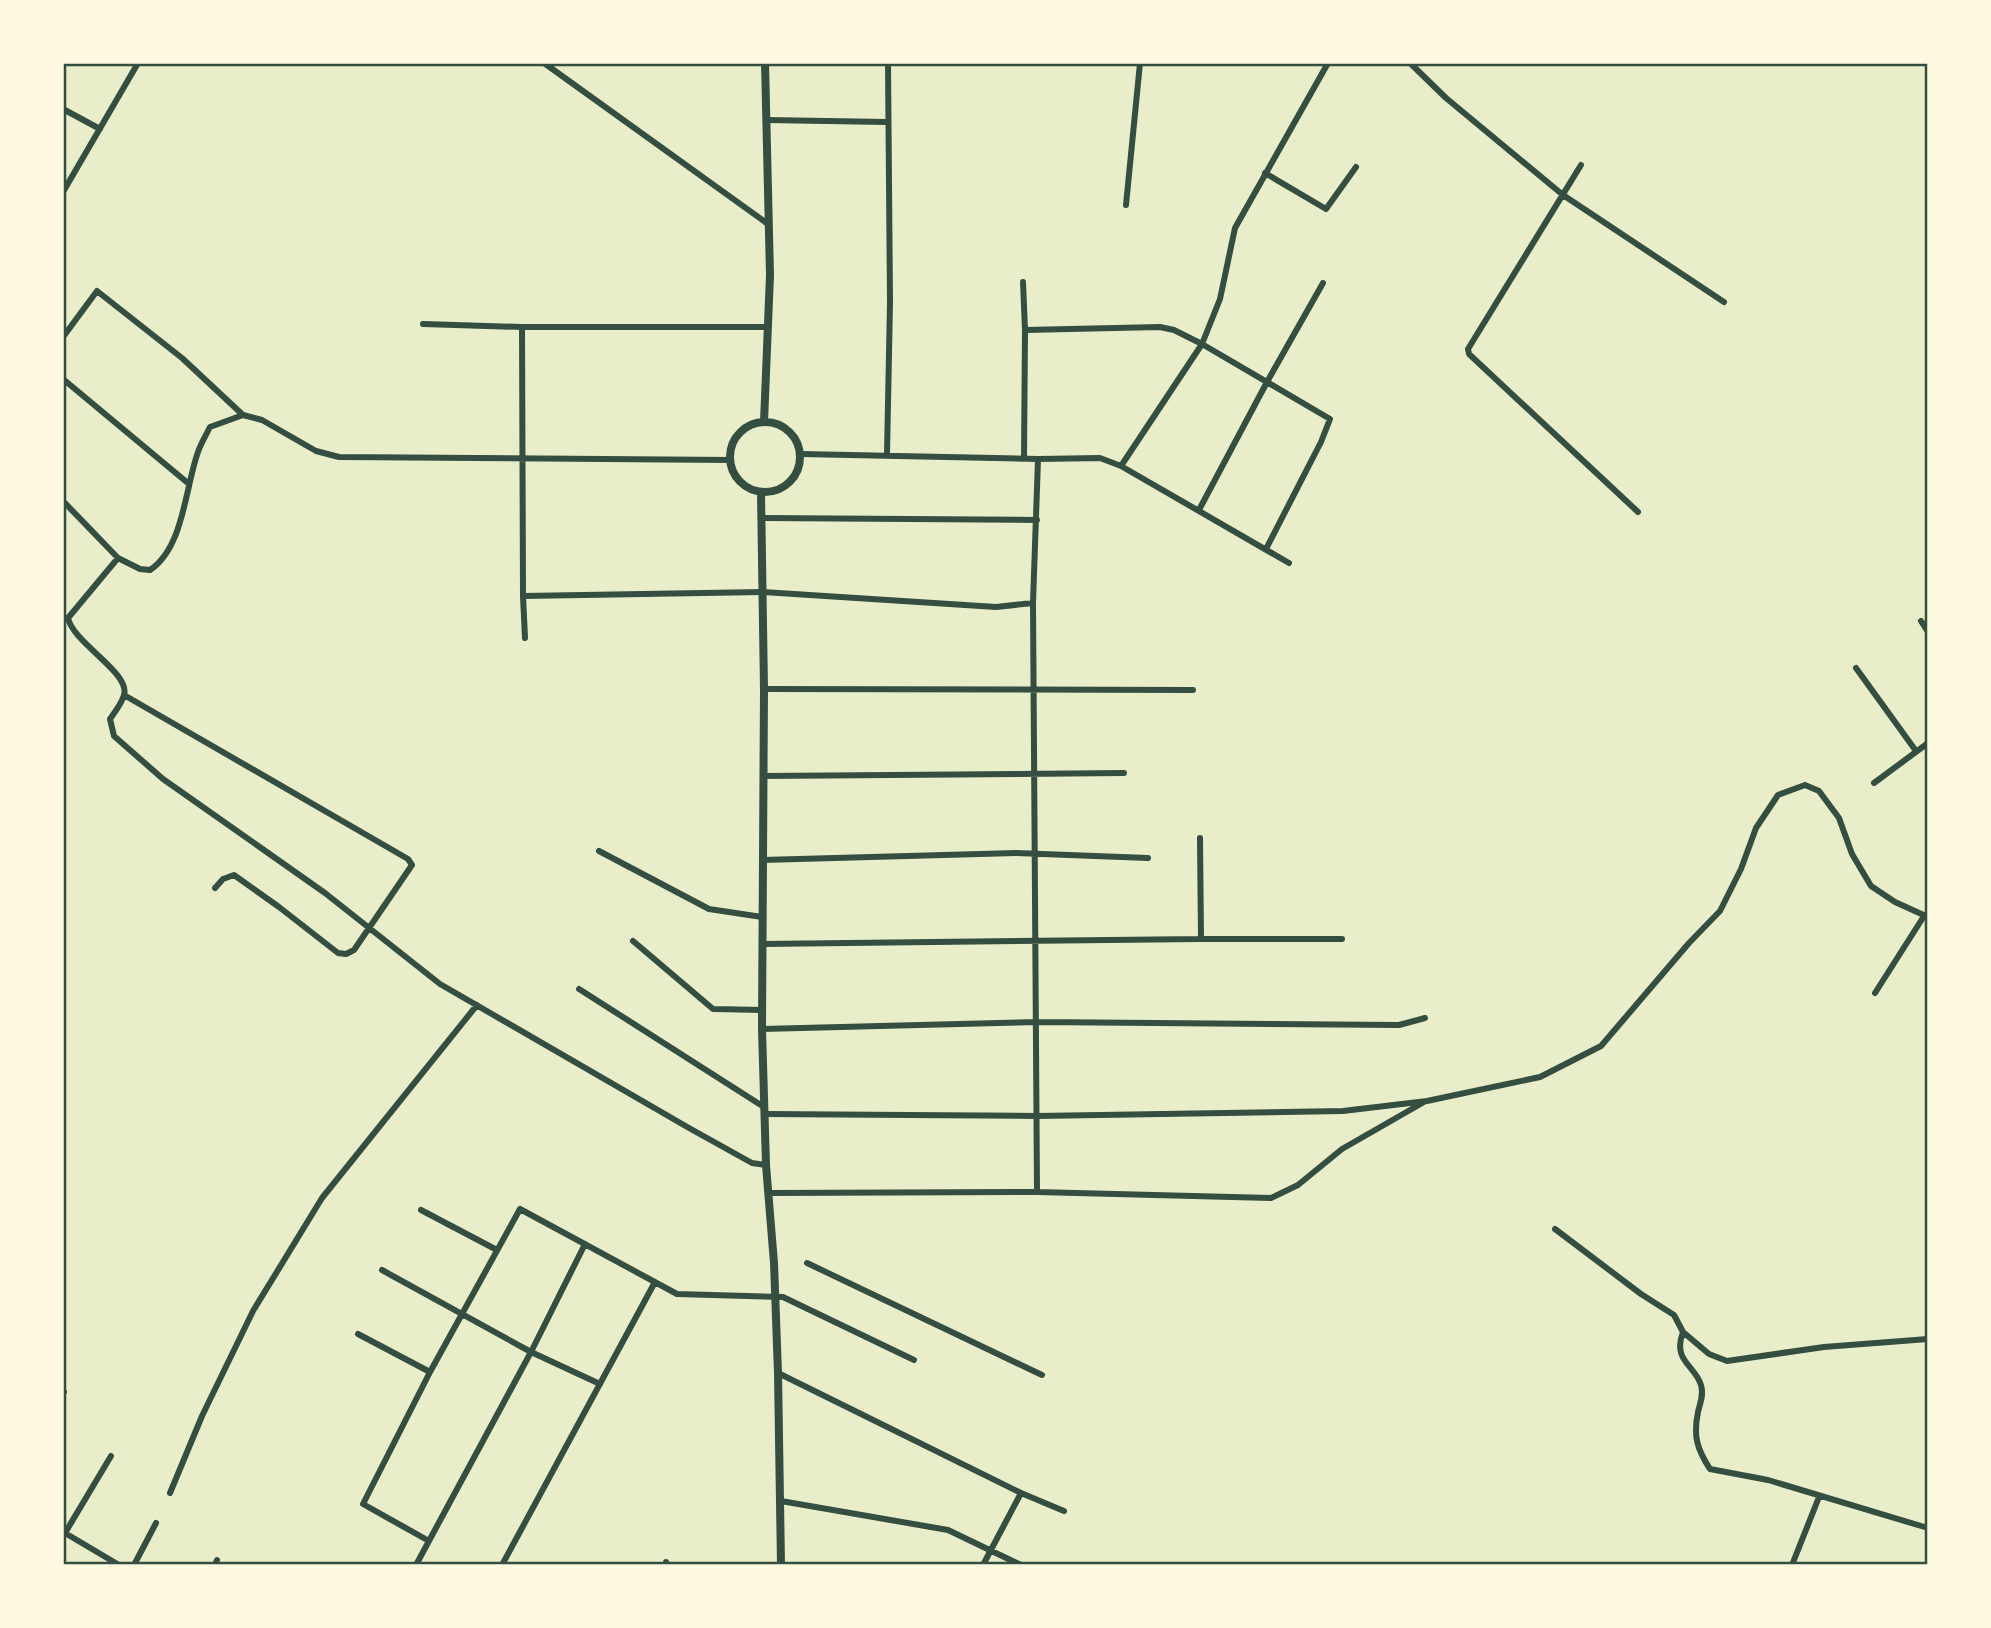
<svg xmlns="http://www.w3.org/2000/svg" width="1991" height="1628" viewBox="0 0 1991 1628" font-family="Jost,sans-serif">
	<rect width="100%" height="100%" fill="#e9edc9"/>
	<g fill="none" stroke-linecap="round" stroke-linejoin="round">
		<path stroke="#344e41" stroke-width="6" d="M 544,63 L 768,224
			M 1410,63 L 1446,98 L 1563,195 L 1724,302
			M 63,109 L 100,129
			M 766,120 L 887,122
			M 1581,165 L 1468,349 L 1469,354 L 1638,512
			M 1265,173 L 1326,209 L 1356,167
			M 63,192 L 138,63
			M 1126,205 L 1140,63
			M 1023,282 L 1025,330 L 1024,458
			M 423,324 L 522,327
			M 1025,330 L 1160,327 L 1174,330 L 1202,344 L 1330,419 L 1321,442 L 1266,549
			M 63,337 L 97,291 L 182,358 L 243,415
			M 63,379 L 189,484
			M 801,454 L 1038,459 L 1100,458 L 1121,466 L 1289,563
			M 887,454 L 890,302 L 888,63
			M 730,460 L 339,457 L 316,451 L 262,420 L 243,415 L 210,427 C 206,435 201,443 198,452 C 185,488 184,547 150,570 L 140,569 L 118,558 L 68,618 C 73,643 131,673 124,695 C 122,703 115,712 110,719 L 114,736 L 163,779 L 325,893 L 440,984 L 689,1128 L 752,1163 L 766,1165
			M 1121,466 L 1202,344 L 1220,299 L 1235,228 L 1328,63
			M 63,501 L 118,558
			M 1199,510 L 1267,382 L 1323,283
			M 761,518 L 1037,520
			M 523,596 L 763,592 L 996,607 L 1033,603
			M 1921,621 L 1928,632
			M 525,638 L 523,596 L 522,327 L 768,327
			M 1856,668 L 1916,751
			M 764,689 L 1193,690
			M 124,695 L 408,859 L 412,865 L 354,950 L 346,954 L 338,953 L 279,907 L 234,875 L 223,879 L 215,888
			M 763,776 L 1124,773
			M 1874,783 L 1928,743
			M 1200,838 L 1201,939
			M 599,851 L 709,909 L 762,917
			M 762,860 L 1016,853 L 1148,858
			M 633,941 L 713,1009 L 763,1010
			M 762,944 L 1201,939 L 1342,939
			M 579,989 L 764,1107
			M 1875,993 L 1924,916
			M 762,1029 L 1037,1022 L 1399,1025 L 1425,1018
			M 764,1114 L 1037,1116 L 1343,1111 L 1427,1101 L 1540,1077 L 1601,1046 L 1689,943 L 1720,911 L 1741,869 L 1756,828 L 1778,795 L 1805,785 L 1819,791 L 1839,818 L 1852,854 L 1871,886 L 1895,902 L 1928,917
			M 1037,1192 L 1033,603 L 1038,459
			M 768,1193 L 1037,1192 L 1271,1198 L 1298,1185 L 1342,1149 L 1424,1102
			M 421,1210 L 497,1250
			M 1555,1229 L 1641,1294 L 1674,1315 L 1683,1332 L 1709,1354 L 1727,1361 L 1824,1347 L 1928,1339
			M 807,1263 L 1042,1375
			M 382,1270 L 531,1352 L 600,1384
			M 1683,1332 C 1672,1361 1695,1365 1701,1385 C 1704,1395 1700,1403 1698,1412 C 1693,1436 1697,1449 1710,1469 L 1768,1480 L 1928,1528
			M 358,1334 L 430,1372
			M 778,1373 L 1021,1493 L 983,1565
			M 63,1394 L 64,1392
			M 170,1493 L 202,1416 L 253,1311 L 322,1198 L 477,1005
			M 1021,1493 L 1064,1511
			M 781,1501 L 948,1530 L 1021,1565
			M 65,1533 L 111,1456
			M 65,1533 L 119,1565
			M 429,1541 L 363,1504 L 430,1372 L 520,1209 L 677,1294 L 783,1297 L 914,1360
			M 134,1565 L 156,1523
			M 215,1565 L 217,1560
			M 416,1565 L 531,1352 L 585,1244
			M 502,1565 L 655,1282
			M 666,1565 L 666,1562
			M 1792,1565 L 1819,1497"/>
		<path stroke="#344e41" stroke-width="8" d="M730 457a35 35 0 1 1 70 0a35 35 0 1 1-70 0Z
			M 764,422 L 770,275 L 765,63
			M 761,493 L 764,689 L 762,1029 L 766,1165 L 774,1263 L 778,1373 L 781,1565"/>
	</g>
	<rect width="1991" height="1628" fill="none" stroke="#fefae0" stroke-width="130"/>
	<rect x="65" y="65" width="1861" height="1498" fill="none" stroke="#344e41" stroke-width="2.5"/>
</svg>
